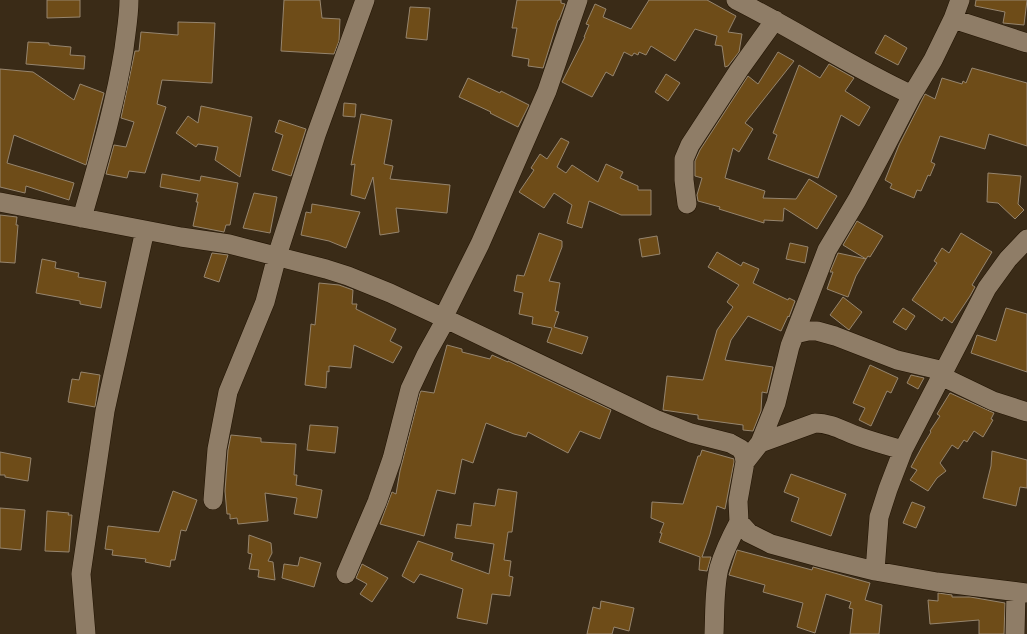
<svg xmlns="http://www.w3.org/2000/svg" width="1027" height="634" viewBox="0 0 1027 634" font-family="Figtree,sans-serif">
	<rect width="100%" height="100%" fill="#3a2b17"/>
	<path fill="#6e4c18" stroke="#96856e" d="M 47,0 L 80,0 L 80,17 L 47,18 Z
		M 284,0 L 320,0 L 322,18 L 340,19 L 339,41 L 334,54 L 281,51 Z
		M 517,0 L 561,0 L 561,3 L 565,4 L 559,20 L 558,20 L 543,68 L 528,66 L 529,59 L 512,56 L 517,28 L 512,28 Z
		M 649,0 L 707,0 L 736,16 L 728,32 L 742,34 L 739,52 L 728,66 L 725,67 L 722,46 L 715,45 L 717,36 L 695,29 L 675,61 L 651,46 L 646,55 L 639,52 L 638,55 L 634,53 L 632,56 L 624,52 L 613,76 L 606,72 L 592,97 L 562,82 L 585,37 L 584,37 L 589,25 L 586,24 L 595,4 L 606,9 L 603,17 L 631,29 Z
		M 976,0 L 1027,0 L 1024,25 L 1003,23 L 1005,12 L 975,6 Z
		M 410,7 L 430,8 L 427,40 L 406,38 Z
		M 178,22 L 215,23 L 212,83 L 162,80 L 157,104 L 166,107 L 145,173 L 129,171 L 127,178 L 106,174 L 114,145 L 126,147 L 134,122 L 121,118 L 135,51 L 139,51 L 141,32 L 178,35 Z
		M 885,35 L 907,48 L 898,65 L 875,53 Z
		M 28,42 L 49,43 L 49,45 L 71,47 L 70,55 L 85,56 L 84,69 L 26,64 Z
		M 778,52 L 794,61 L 745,123 L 753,129 L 739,152 L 733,148 L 725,178 L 765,191 L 763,198 L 796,199 L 809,179 L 837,196 L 817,229 L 784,208 L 783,221 L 764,220 L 764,223 L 719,209 L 720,207 L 698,201 L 697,195 L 702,178 L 695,176 L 695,161 L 700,150 L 748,76 L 758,84 Z
		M 829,64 L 854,78 L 845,91 L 870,107 L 859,126 L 841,115 L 818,178 L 768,159 L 777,135 L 773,133 L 799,65 L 820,78 Z
		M 972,68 L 1027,83 L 1027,146 L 989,134 L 985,149 L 940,136 L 931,162 L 935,164 L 930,176 L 928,175 L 921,191 L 917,190 L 914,198 L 890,188 L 892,184 L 885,180 L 899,145 L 925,94 L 935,99 L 942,78 L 962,84 L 963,81 L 966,83 Z
		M 0,69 L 33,72 L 74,100 L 80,84 L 104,93 L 86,165 L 14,135 L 7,163 L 74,183 L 69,200 L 26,186 L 25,193 L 0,187 Z
		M 666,74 L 680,83 L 668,101 L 655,92 Z
		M 468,78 L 500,93 L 501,91 L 529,105 L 518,127 L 490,113 L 491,112 L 459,97 Z
		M 344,103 L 356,104 L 355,117 L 343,116 Z
		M 201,106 L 252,117 L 240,177 L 215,160 L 218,147 L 198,144 L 196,147 L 176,133 L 188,116 L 198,123 Z
		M 361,114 L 392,120 L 384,164 L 393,166 L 390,179 L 450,185 L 447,213 L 396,208 L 399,232 L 380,235 L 373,177 L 365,199 L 351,195 L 355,164 L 351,165 Z
		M 279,120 L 306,129 L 291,176 L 272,170 L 283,135 L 275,132 Z
		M 561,138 L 569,142 L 557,167 L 566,173 L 572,165 L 598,182 L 606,164 L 623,172 L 620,178 L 638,186 L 638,190 L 651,190 L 651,215 L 621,215 L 589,201 L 582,228 L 567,223 L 572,205 L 554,193 L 544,208 L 519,192 L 534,170 L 531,168 L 540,154 L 547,159 Z
		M 988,173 L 1021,176 L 1018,204 L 1024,210 L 1015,219 L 998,203 L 987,202 Z
		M 162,174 L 200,181 L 201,176 L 238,183 L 230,225 L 226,225 L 224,232 L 193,226 L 198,202 L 196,202 L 198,194 L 160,187 Z
		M 254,193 L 277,197 L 270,233 L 243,228 Z
		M 312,204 L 360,212 L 346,248 L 329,241 L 301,235 L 306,212 L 311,213 Z
		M 0,215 L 17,217 L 16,225 L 18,225 L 15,263 L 0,262 Z
		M 857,221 L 883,236 L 870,257 L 868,256 L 866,259 L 843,245 Z
		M 539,233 L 562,241 L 562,247 L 549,281 L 560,283 L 555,311 L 559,312 L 554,327 L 588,337 L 582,354 L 547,342 L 552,328 L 532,324 L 533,317 L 519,314 L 523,293 L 514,291 L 517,275 L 524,276 Z
		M 961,233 L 992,252 L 972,285 L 975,287 L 970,296 L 952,323 L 944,317 L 942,321 L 912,300 L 937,263 L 934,261 L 942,248 L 949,253 Z
		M 657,236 L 660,254 L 642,257 L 639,239 Z
		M 790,243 L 808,247 L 805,263 L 786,259 Z
		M 717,252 L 741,266 L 743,262 L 759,269 L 753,283 L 788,300 L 789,298 L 795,301 L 789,317 L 788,316 L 781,331 L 748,316 L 731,340 L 725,360 L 773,367 L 767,393 L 762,392 L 761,411 L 753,431 L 743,430 L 743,425 L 698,419 L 698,415 L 663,410 L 667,376 L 703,380 L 717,330 L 733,307 L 727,302 L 739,285 L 708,267 Z
		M 212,253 L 228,255 L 219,282 L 204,277 Z
		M 838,253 L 866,259 L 856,276 L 848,297 L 827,289 L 833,272 L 830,272 Z
		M 42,259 L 56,262 L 55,268 L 79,273 L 78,277 L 106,282 L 101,308 L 80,304 L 80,301 L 36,293 Z
		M 319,283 L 339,285 L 353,290 L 352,304 L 357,304 L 356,309 L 396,329 L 390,341 L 402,347 L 393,363 L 354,345 L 351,368 L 329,366 L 329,372 L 327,371 L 326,388 L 305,385 L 311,324 L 315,325 Z
		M 843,297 L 862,312 L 849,330 L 830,315 Z
		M 903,308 L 915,316 L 906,330 L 893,322 Z
		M 1006,308 L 1027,314 L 1027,372 L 971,353 L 977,335 L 996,341 Z
		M 447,345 L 462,349 L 462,352 L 490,359 L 492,355 L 508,362 L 508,361 L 611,410 L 600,439 L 580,431 L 568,453 L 528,432 L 526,437 L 514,434 L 486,423 L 473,463 L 462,459 L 455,494 L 437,490 L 424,536 L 380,524 L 392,492 L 396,494 L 400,471 L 420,393 L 421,391 L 434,393 Z
		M 870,365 L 898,378 L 891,393 L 887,391 L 871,426 L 859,420 L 865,408 L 853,403 Z
		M 81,372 L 100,375 L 95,407 L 68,402 L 72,379 L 79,380 Z
		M 911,375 L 924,378 L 918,389 L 907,383 Z
		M 950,393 L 994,413 L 991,419 L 993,420 L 983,437 L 974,431 L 967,442 L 964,440 L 958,449 L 952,445 L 940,463 L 946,471 L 937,478 L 928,491 L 910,480 L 917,470 L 911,467 L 923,445 L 931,432 L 930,431 L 940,416 L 937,414 Z
		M 310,425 L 338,427 L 335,453 L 307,450 Z
		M 231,435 L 261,438 L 261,442 L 296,444 L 294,475 L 297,475 L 296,485 L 322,490 L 317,518 L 294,514 L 297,498 L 265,493 L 268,521 L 238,524 L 237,518 L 230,519 L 230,514 L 227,514 L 225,491 L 228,450 Z
		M 702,450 L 734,459 L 734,462 L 725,509 L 717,506 L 710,534 L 702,557 L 711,557 L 707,571 L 699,570 L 700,557 L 659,542 L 662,533 L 660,533 L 664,523 L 651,518 L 652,502 L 683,504 L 698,456 L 700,456 Z
		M 992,451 L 1027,460 L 1027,488 L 1020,487 L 1016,506 L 983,498 L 991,466 Z
		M 0,452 L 31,458 L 28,481 L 5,477 L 5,475 L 0,475 Z
		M 791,474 L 846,494 L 831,536 L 791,521 L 799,498 L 784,492 Z
		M 498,489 L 517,492 L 512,532 L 508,532 L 504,560 L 511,561 L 509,576 L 513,577 L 510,596 L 492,594 L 487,624 L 457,618 L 463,589 L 420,574 L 414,583 L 402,576 L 418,541 L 453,553 L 451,560 L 489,574 L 494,544 L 455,538 L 457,524 L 471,526 L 474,503 L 495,506 Z
		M 173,491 L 197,500 L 186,531 L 181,530 L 175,560 L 171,560 L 170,567 L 145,562 L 146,559 L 112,555 L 113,550 L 105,549 L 108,526 L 159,532 Z
		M 912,502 L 925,507 L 916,528 L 903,523 Z
		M 0,508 L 25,510 L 21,550 L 0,548 Z
		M 47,511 L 69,513 L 68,515 L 72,515 L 69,552 L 45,551 Z
		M 249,535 L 271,543 L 272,553 L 268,561 L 273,562 L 275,580 L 258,577 L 259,570 L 249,569 L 252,554 L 248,553 Z
		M 737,550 L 812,570 L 813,567 L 870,583 L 865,600 L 882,605 L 879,634 L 850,634 L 853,609 L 849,608 L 851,602 L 826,594 L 815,633 L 797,627 L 803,603 L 763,592 L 765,585 L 729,575 Z
		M 300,557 L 321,563 L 314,587 L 282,578 L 284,564 L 298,566 Z
		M 362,564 L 388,578 L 372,602 L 360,594 L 367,584 L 356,578 Z
		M 938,593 L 952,595 L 952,597 L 970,597 L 1005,603 L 1004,634 L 979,634 L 979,620 L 930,624 L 928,600 L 938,601 Z
		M 601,601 L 634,608 L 629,631 L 614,627 L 612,634 L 587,634 L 593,607 L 600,609 Z"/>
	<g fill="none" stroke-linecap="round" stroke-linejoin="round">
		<defs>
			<path id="minor" d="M 736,0 C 796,30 851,67 912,95
				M 953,19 L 1027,43
				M 0,202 L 181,237 L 229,244 L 326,269 L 348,276 L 390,293 L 446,319 L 655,419 L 691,433 L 730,443 L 741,449 L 744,455 L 745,462 L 738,501 L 739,522 L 749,533 L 771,544 L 826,559 L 875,571 L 937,582 L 1027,593
				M 687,204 L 684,180 L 684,159 L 690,145 L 739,70 L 775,20
				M 82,218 C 98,162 115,106 124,49 C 126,32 129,16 129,0
				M 443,318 L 480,244 L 547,91 L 578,0
				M 795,334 L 808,331 L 817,331 L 835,336 L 897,360 L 944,371
				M 941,376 L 993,401 L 1027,412
				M 760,443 L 815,423 C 832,423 845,432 860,437 C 874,442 889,446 903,450
				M 745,462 L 760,443 L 776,403 L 790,346 L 827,250 L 857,200 L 882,153 L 912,95 L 933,60 L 953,19 L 960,0
				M 213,500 L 217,449 L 228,392 L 265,302 L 277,256 L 296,197 L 316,135 L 365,0
				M 875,571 L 879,517 L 888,489 L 903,450 L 987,288 L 1008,259 L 1027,239
				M 346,574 L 377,502 L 392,459 L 410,389 L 426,355 L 446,319
				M 86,634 L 81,574 L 105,411 L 145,230
				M 714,634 C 715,612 714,589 719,568 C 724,551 731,537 739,522
				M 1015,634 L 1016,593"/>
		</defs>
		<use href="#minor" stroke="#211302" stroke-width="20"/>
		<use href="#minor" stroke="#8f7d67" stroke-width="19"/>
	</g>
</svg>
